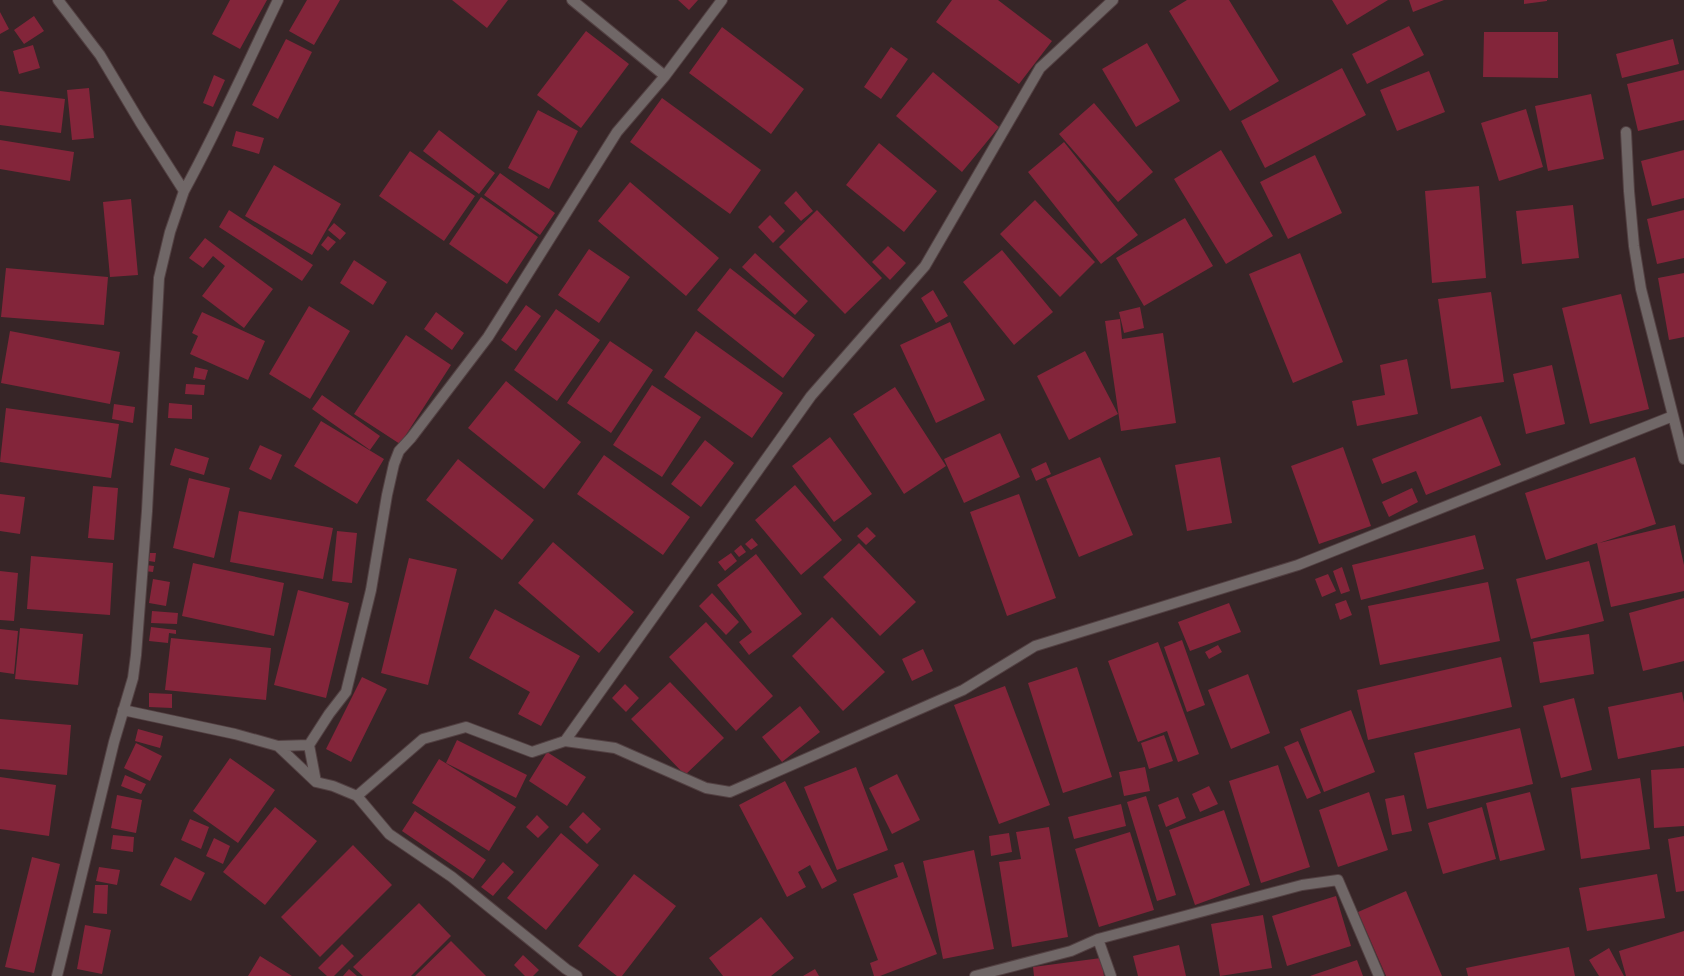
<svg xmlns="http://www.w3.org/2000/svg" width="1684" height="976" viewBox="0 0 1684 976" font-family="'Archivo Narrow',sans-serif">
	<rect width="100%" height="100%" fill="#372527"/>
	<path fill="#83253a" d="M 230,0 L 267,0 L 240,49 L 212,34 Z
		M 307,0 L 340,0 L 314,45 L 289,31 Z
		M 452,0 L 508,0 L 487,28 Z
		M 678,0 L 698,0 L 689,10 Z
		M 952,0 L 998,0 L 1052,41 L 1019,84 L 936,22 Z
		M 1187,0 L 1229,0 L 1279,81 L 1230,111 L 1169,11 Z
		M 1332,0 L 1388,0 L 1347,25 Z
		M 1409,0 L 1444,0 L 1413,12 Z
		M 1524,0 L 1547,0 L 1547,1 L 1524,4 Z
		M 0,12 L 9,29 L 0,34 Z
		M 34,16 L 44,31 L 24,44 L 14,30 Z
		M 1409,26 L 1424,55 L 1367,84 L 1352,54 Z
		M 722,27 L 804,89 L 771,134 L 689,73 Z
		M 586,31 L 629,64 L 581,128 L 537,95 Z
		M 1484,32 L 1558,32 L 1558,78 L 1483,77 Z
		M 286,39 L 312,52 L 278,119 L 252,105 Z
		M 1673,39 L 1679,64 L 1622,78 L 1616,54 Z
		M 1147,43 L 1180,101 L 1136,127 L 1102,69 Z
		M 33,45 L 40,68 L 19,74 L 13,51 Z
		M 891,47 L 908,59 L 881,99 L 864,87 Z
		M 1342,68 L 1366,115 L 1265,168 L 1241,121 Z
		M 1684,70 L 1684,120 L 1638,131 L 1627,84 Z
		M 1429,71 L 1445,112 L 1397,131 L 1380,90 Z
		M 933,72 L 999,127 L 962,172 L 896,116 Z
		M 214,75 L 225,80 L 213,107 L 203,103 Z
		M 89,88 L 94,138 L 72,140 L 67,90 Z
		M 0,91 L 65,99 L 61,133 L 0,125 Z
		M 1591,94 L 1604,159 L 1548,171 L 1535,106 Z
		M 662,98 L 761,170 L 730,214 L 630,142 Z
		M 1094,103 L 1153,172 L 1118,202 L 1059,134 Z
		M 1526,109 L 1543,167 L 1499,181 L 1481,123 Z
		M 538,110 L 578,131 L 549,189 L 508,168 Z
		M 439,130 L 495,173 L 479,194 L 423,151 Z
		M 236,131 L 264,138 L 259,154 L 232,146 Z
		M 0,140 L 74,152 L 70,181 L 0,169 Z
		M 1064,142 L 1138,235 L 1101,264 L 1028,172 Z
		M 879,143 L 937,191 L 904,232 L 846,185 Z
		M 1221,150 L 1273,236 L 1226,264 L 1174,179 Z
		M 1684,150 L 1684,198 L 1652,206 L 1641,161 Z
		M 410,151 L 475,196 L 444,241 L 379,196 Z
		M 1315,155 L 1342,213 L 1288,239 L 1260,182 Z
		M 274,165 L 341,204 L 312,255 L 245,216 Z
		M 500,173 L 555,213 L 540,235 L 484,195 Z
		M 630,182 L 719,258 L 686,296 L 598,221 Z
		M 1479,186 L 1486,278 L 1432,283 L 1425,191 Z
		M 796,191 L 813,211 L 801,221 L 784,203 Z
		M 481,197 L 538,237 L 507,284 L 449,244 Z
		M 131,199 L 138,275 L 110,277 L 103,202 Z
		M 1035,200 L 1095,262 L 1060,297 L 1000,234 Z
		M 1573,205 L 1579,258 L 1522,264 L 1516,211 Z
		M 229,210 L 313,265 L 302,281 L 219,227 Z
		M 817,210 L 882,278 L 845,314 L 779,247 Z
		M 1684,210 L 1684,258 L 1657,264 L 1647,219 Z
		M 770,215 L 785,231 L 773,243 L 758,227 Z
		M 1185,218 L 1213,266 L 1144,306 L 1116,258 Z
		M 334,223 L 346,233 L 340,240 L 328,230 Z
		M 328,236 L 336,242 L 328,251 L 321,245 Z
		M 205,238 L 273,289 L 244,328 L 202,296 L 225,266 L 213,256 L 203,268 L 189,258 Z
		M 888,246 L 906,263 L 890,280 L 872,262 Z
		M 589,249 L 630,277 L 599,323 L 558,295 Z
		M 1002,250 L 1053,312 L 1014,345 L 963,282 Z
		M 755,253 L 808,301 L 795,315 L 742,267 Z
		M 1300,253 L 1343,362 L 1293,383 L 1249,274 Z
		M 354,260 L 387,282 L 373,305 L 340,283 Z
		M 6,268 L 108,277 L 104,325 L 1,317 Z
		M 730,268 L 815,335 L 783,378 L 697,310 Z
		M 1684,273 L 1684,337 L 1669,340 L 1658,278 Z
		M 933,290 L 948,316 L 936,323 L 921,298 Z
		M 1491,292 L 1504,382 L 1451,389 L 1438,299 Z
		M 1621,294 L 1649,409 L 1590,424 L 1562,308 Z
		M 526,305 L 541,316 L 516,351 L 501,340 Z
		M 309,306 L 350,331 L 310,399 L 269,374 Z
		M 1140,307 L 1144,328 L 1124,333 L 1119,312 Z
		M 556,309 L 600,340 L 557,401 L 514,370 Z
		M 202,312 L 265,341 L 248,380 L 190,354 L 198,336 L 192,333 Z
		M 436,312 L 464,333 L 452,350 L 424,329 Z
		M 1120,319 L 1122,339 L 1163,333 L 1176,423 L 1121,431 L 1105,321 Z
		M 950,322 L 985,400 L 936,423 L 900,345 Z
		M 10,331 L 120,352 L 110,404 L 1,383 Z
		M 696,331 L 783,393 L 752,438 L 664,377 Z
		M 406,335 L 451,365 L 400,444 L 354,414 Z
		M 610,341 L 653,370 L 611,433 L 567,403 Z
		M 1085,351 L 1118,414 L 1069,440 L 1037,376 Z
		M 1407,359 L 1418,414 L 1357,426 L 1352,401 L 1385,395 L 1380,365 Z
		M 1552,365 L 1565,424 L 1526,434 L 1513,374 Z
		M 195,367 L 208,370 L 205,380 L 193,378 Z
		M 506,381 L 581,442 L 544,489 L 468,428 Z
		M 186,384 L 205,385 L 204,395 L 185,394 Z
		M 652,385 L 701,417 L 662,477 L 613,445 Z
		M 895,387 L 946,466 L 904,494 L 853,414 Z
		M 322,395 L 380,436 L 370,450 L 312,409 Z
		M 169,403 L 192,405 L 192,419 L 168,418 Z
		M 114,404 L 135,407 L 133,423 L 112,419 Z
		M 6,408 L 119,424 L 111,478 L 0,462 Z
		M 1481,416 L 1501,465 L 1426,495 L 1416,471 L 1382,484 L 1372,459 Z
		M 321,421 L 384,459 L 357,504 L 294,466 Z
		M 1000,433 L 1020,477 L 964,503 L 944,459 Z
		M 830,437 L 872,494 L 834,522 L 792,466 Z
		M 705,440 L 734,463 L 701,507 L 671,484 Z
		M 260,445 L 282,455 L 271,480 L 249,469 Z
		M 1343,447 L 1371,526 L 1319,544 L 1291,466 Z
		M 175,448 L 209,458 L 204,475 L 170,465 Z
		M 604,455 L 690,517 L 663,555 L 577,494 Z
		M 1100,457 L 1133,535 L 1079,557 L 1046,479 Z
		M 1220,457 L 1232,523 L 1187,531 L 1175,465 Z
		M 1635,457 L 1656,524 L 1599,543 L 1675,525 L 1684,565 L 1684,591 L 1611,607 L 1597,543 L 1546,560 L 1525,493 Z
		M 458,459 L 534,520 L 502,560 L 426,500 Z
		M 1046,462 L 1051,474 L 1036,481 L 1031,469 Z
		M 189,478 L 230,488 L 214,558 L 173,548 Z
		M 795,485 L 842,540 L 801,575 L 755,520 Z
		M 93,486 L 118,488 L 114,540 L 88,538 Z
		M 1412,488 L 1418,502 L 1389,517 L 1382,502 Z
		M 0,494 L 25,497 L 20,534 L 0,531 Z
		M 1019,494 L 1056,598 L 1007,616 L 970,512 Z
		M 239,511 L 333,528 L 323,579 L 230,562 Z
		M 867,527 L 876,536 L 866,545 L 857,536 Z
		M 337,531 L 357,533 L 352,583 L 332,581 Z
		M 1475,535 L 1484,569 L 1361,600 L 1352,565 Z
		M 752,538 L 758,545 L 751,550 L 745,544 Z
		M 553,542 L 634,612 L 599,653 L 518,583 Z
		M 859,543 L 916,602 L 880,636 L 823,577 Z
		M 741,545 L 746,552 L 739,557 L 734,551 Z
		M 150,553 L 156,553 L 155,562 L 149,561 Z
		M 731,553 L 737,561 L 725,571 L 718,562 Z
		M 756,554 L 802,614 L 749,655 L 739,642 L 752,632 L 717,585 Z
		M 31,556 L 113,563 L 110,615 L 27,609 Z
		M 409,558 L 457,569 L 428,685 L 381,673 Z
		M 1589,561 L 1604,621 L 1531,639 L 1516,579 Z
		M 193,563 L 284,583 L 274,636 L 182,616 Z
		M 146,565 L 154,566 L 153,572 L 145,571 Z
		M 1342,567 L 1350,591 L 1341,594 L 1333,571 Z
		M 0,571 L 18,573 L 14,621 L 0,620 Z
		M 1328,574 L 1336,591 L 1322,597 L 1315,579 Z
		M 153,579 L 170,582 L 166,606 L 149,603 Z
		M 1488,582 L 1500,641 L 1380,665 L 1368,606 Z
		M 298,590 L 349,603 L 326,698 L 274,685 Z
		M 712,593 L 739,622 L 726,635 L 699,606 Z
		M 1684,598 L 1684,661 L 1643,671 L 1629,613 Z
		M 1346,600 L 1352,615 L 1340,620 L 1335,604 Z
		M 1229,603 L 1241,632 L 1190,651 L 1178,622 Z
		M 495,609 L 580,656 L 541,726 L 518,714 L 530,692 L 469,658 Z
		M 152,611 L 178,613 L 177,624 L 151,623 Z
		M 832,617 L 885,672 L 843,711 L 792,656 Z
		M 706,622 L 773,696 L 736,731 L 669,657 Z
		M 151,627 L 176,630 L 176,634 L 169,633 L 168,643 L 149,641 Z
		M 20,628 L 83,634 L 78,685 L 15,679 Z
		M 0,629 L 18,631 L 14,674 L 0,672 Z
		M 1589,634 L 1594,674 L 1540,683 L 1533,642 Z
		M 171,638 L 271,648 L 266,700 L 165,690 Z
		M 1182,640 L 1205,705 L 1187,712 L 1164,647 Z
		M 1158,642 L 1199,754 L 1178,762 L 1167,731 L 1138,742 L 1108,661 Z
		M 1218,645 L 1222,652 L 1209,659 L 1205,652 Z
		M 923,649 L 933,671 L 912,681 L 902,659 Z
		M 1501,657 L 1512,707 L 1368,740 L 1357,690 Z
		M 1077,667 L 1112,777 L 1063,793 L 1028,683 Z
		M 1248,674 L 1270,733 L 1231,749 L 1208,690 Z
		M 362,677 L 387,689 L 351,762 L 326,749 Z
		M 670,682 L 724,738 L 685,775 L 631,719 Z
		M 625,684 L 639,698 L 626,712 L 612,698 Z
		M 1005,686 L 1050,805 L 999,824 L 954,705 Z
		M 1682,692 L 1684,703 L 1684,746 L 1618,759 L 1608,707 Z
		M 149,693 L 172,694 L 172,708 L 149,707 Z
		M 1574,698 L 1592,770 L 1561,778 L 1543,706 Z
		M 800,706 L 820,732 L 782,762 L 762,737 Z
		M 1351,710 L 1375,772 L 1324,792 L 1300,729 Z
		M 0,719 L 71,725 L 67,775 L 0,769 Z
		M 1520,728 L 1533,784 L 1427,809 L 1414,753 Z
		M 138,729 L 163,736 L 160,748 L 135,741 Z
		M 1164,735 L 1173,761 L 1149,769 L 1141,743 Z
		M 457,740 L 527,775 L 516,798 L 446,763 Z
		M 1298,741 L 1321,793 L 1307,799 L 1284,747 Z
		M 136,743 L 162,756 L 150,781 L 124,768 Z
		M 547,752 L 586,777 L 567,806 L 529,781 Z
		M 230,758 L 275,790 L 238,843 L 193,811 Z
		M 439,759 L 516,807 L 489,851 L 412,803 Z
		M 1278,765 L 1310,867 L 1261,883 L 1229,781 Z
		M 856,767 L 888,850 L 837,870 L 804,787 Z
		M 1145,767 L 1150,791 L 1124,796 L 1119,772 Z
		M 1684,768 L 1684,826 L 1654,828 L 1651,770 Z
		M 897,774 L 920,820 L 892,834 L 869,788 Z
		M 125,775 L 146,784 L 141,794 L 121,786 Z
		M 0,777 L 56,785 L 49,836 L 0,829 Z
		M 1640,778 L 1650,849 L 1581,859 L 1571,788 Z
		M 785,781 L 837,881 L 822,889 L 810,865 L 798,872 L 806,887 L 787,897 L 739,805 Z
		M 1209,786 L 1218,804 L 1200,812 L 1192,794 Z
		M 1369,792 L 1388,850 L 1338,867 L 1319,810 Z
		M 1530,792 L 1545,850 L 1500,861 L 1486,803 Z
		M 117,795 L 142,800 L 136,833 L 111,828 Z
		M 1404,795 L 1412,831 L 1392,835 L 1385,799 Z
		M 1146,796 L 1176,895 L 1157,901 L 1127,802 Z
		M 1178,797 L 1186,818 L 1166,827 L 1158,805 Z
		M 1121,804 L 1126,826 L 1074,839 L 1068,817 Z
		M 275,807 L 317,841 L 265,905 L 223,872 Z
		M 1482,807 L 1496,859 L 1443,874 L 1428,823 Z
		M 1224,810 L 1250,885 L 1195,905 L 1169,830 Z
		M 415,811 L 486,860 L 473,879 L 402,831 Z
		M 583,812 L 601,829 L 587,844 L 569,827 Z
		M 537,815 L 549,827 L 538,838 L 526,827 Z
		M 190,819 L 209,827 L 201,849 L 181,840 Z
		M 1049,827 L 1068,937 L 1012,947 L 999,862 L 1021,859 L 1016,832 Z
		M 1130,832 L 1154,910 L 1099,927 L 1075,849 Z
		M 561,833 L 599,865 L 546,930 L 507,898 Z
		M 1009,833 L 1012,852 L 991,856 L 989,836 Z
		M 113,835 L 134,837 L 133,852 L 111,849 Z
		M 1684,836 L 1684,891 L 1676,892 L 1668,839 Z
		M 214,838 L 230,846 L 223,864 L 206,856 Z
		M 353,845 L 392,885 L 320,957 L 281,917 Z
		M 974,850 L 994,949 L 943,959 L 923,861 Z
		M 32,857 L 60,864 L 34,973 L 5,967 Z
		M 175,857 L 205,873 L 191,901 L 160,885 Z
		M 503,862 L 514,872 L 493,896 L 481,887 Z
		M 903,862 L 937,954 L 880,976 L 874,976 L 870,963 L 878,960 L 853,894 L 898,877 L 894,865 Z
		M 99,867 L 120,870 L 117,885 L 96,881 Z
		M 634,874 L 676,906 L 622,976 L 617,976 L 578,946 Z
		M 1657,874 L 1665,918 L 1587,931 L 1579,888 Z
		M 95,885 L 108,885 L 107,914 L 93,913 Z
		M 1406,891 L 1442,976 L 1386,976 L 1358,912 Z
		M 1336,896 L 1351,946 L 1287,966 L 1272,916 Z
		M 419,903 L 451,936 L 411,976 L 363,976 L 353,967 Z
		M 1263,915 L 1272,968 L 1220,976 L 1211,924 Z
		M 761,917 L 794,958 L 771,976 L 723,976 L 709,958 Z
		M 85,925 L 111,930 L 102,974 L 77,969 Z
		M 1684,931 L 1684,976 L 1626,976 L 1619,951 Z
		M 451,941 L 486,976 L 415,976 Z
		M 342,944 L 354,956 L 334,976 L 327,976 L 318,968 Z
		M 1179,945 L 1186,976 L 1138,976 L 1133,956 Z
		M 1569,947 L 1575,976 L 1468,976 L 1466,968 Z
		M 1609,948 L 1624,976 L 1599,976 L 1589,960 Z
		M 523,955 L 539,970 L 533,976 L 525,976 L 514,965 Z
		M 260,956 L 292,976 L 248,976 Z
		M 1101,958 L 1104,976 L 1034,976 L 1033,967 Z
		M 1357,960 L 1363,976 L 1310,976 Z
		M 349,969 L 357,976 L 343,976 Z
		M 815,969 L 819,976 L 803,976 Z"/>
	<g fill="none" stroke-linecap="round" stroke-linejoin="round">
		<defs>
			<path id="minor" d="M 572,0 L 665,76
				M 722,0 L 665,76 L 617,132 L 488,337 L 411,438 L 399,451 L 394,464 L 387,495 L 371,590 L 346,692 L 329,714 L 309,745 L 316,782 L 333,786 L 357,796 L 423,739 L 466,727 L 532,752 L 565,741 L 615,748 L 706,788 L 730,792 L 963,690 L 1035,646 L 1298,565 L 1673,416
				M 1626,132 L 1629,191 L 1634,246 L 1641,289 L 1684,459
				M 184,191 C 218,129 247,64 278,0
				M 123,710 L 235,734 L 278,746 L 309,745
				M 565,741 L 811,396 L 925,266 L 1040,68 L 1113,0
				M 278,746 L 316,782
				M 357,796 L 389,834 L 452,877 L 566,969 L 577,976
				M 1098,939 L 1111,976
				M 57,976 L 114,742 L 133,678 L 136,655 L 147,511 L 159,278 L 170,232 L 184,191 L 140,122 L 100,55 L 58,0
				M 975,976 L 1071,951 L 1098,939 L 1302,885 L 1338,880 L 1379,976"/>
		</defs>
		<use href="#minor" stroke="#524042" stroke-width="12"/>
		<use href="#minor" stroke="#706767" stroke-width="10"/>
	</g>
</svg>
